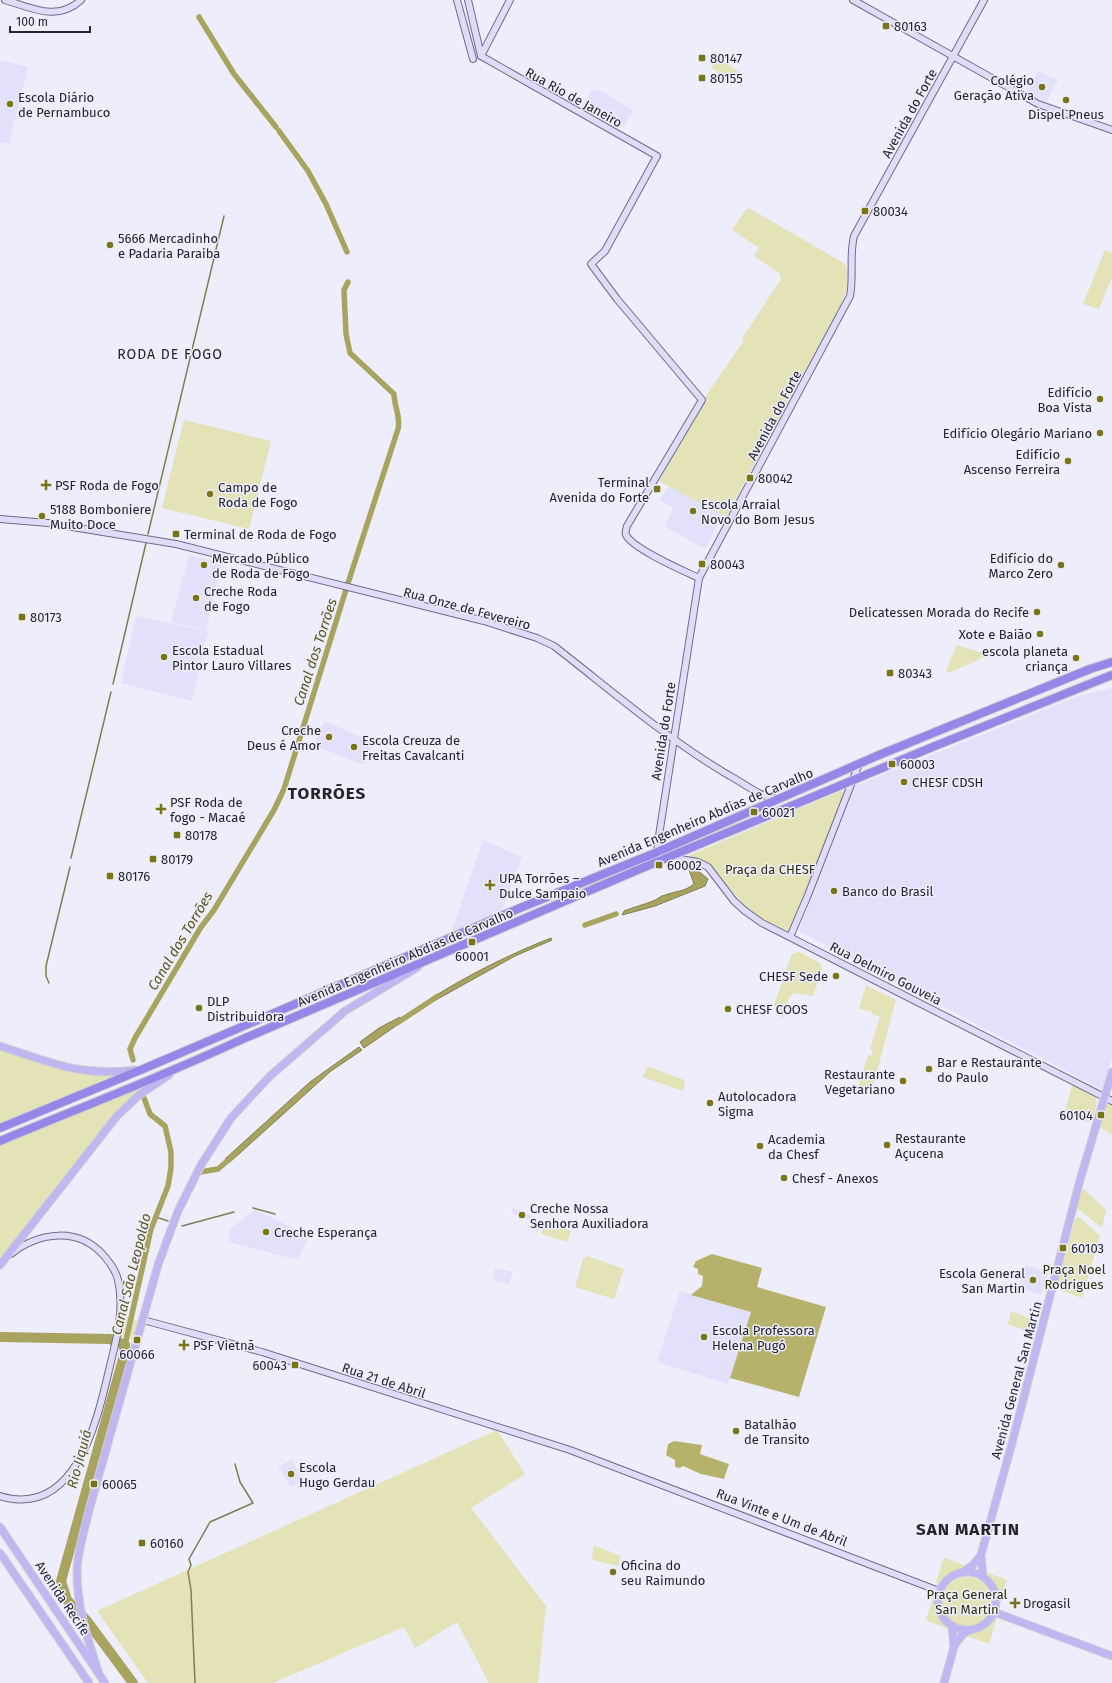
<svg xmlns="http://www.w3.org/2000/svg" width="1112" height="1683" viewBox="0 0 1112 1683" font-family="'Fira Sans',sans-serif">
	<rect width="100%" height="100%" fill="#eeedfb"/>
	<path fill="#e2e0fa" d="M 0,60 L 28,67 L 9,144 L 0,142 Z
		M 1038,71 L 1058,80 L 1046,102 L 1025,93 Z
		M 593,89 L 605,93 L 634,111 L 623,127 L 582,105 Z
		M 669,486 L 723,515 L 705,549 L 664,526 L 670,515 L 686,524 L 670,514 L 674,508 L 660,500 Z
		M 189,555 L 222,563 L 206,630 L 171,622 Z
		M 136,616 L 208,631 L 192,701 L 121,683 Z
		M 1112,688 L 1112,1057 L 1102,1090 L 799,931 L 855,786 L 1079,696 Z
		M 324,721 L 373,742 L 364,765 L 314,745 Z
		M 483,840 L 522,857 L 501,913 L 450,936 Z
		M 513,1208 L 534,1217 L 532,1221 L 511,1213 Z
		M 256,1210 L 309,1236 L 298,1260 L 228,1242 L 231,1228 Z
		M 1026,1265 L 1049,1272 L 1041,1295 L 1018,1287 Z
		M 495,1268 L 513,1272 L 509,1284 L 493,1280 Z
		M 680,1291 L 751,1312 L 728,1384 L 657,1362 Z
		M 292,1460 L 302,1482 L 290,1487 L 279,1466 Z"/>
	<path fill="#e4e2b7" d="M 715,59 L 719,59 L 744,75 L 736,81 L 713,69 L 711,66 Z
		M 749,208 L 845,264 C 853,277 845,295 839,308 L 726,517 L 659,481 L 703,400 L 743,342 L 743,337 L 781,279 L 779,273 L 754,256 L 759,248 L 732,230 L 746,209 Z
		M 1105,250 L 1112,253 L 1112,277 L 1099,309 L 1083,304 Z
		M 184,420 L 271,441 L 249,529 L 162,508 Z
		M 957,645 L 986,654 L 987,656 L 948,673 L 946,671 Z
		M 841,791 L 844,794 L 793,931 L 789,932 L 762,919 L 745,906 L 712,867 L 689,858 L 690,855 Z
		M 799,952 L 820,963 L 822,970 L 813,996 L 794,993 L 789,998 L 783,1019 L 774,1005 L 792,954 Z
		M 866,985 L 896,1000 L 872,1090 L 858,1087 L 868,1055 L 871,1056 L 873,1051 L 870,1049 L 880,1017 L 872,1014 L 873,1012 L 859,1009 Z
		M 0,1049 L 57,1066 L 136,1071 L 0,1126 Z
		M 648,1066 L 684,1080 L 685,1083 L 683,1091 L 642,1077 Z
		M 138,1084 L 137,1092 L 0,1263 L 0,1137 Z
		M 1072,1085 L 1094,1095 C 1099,1102 1095,1115 1090,1122 L 1085,1121 L 1065,1111 Z
		M 1106,1103 L 1112,1104 L 1112,1135 L 1099,1127 Z
		M 1084,1189 L 1106,1210 L 1102,1228 L 1077,1208 L 1082,1190 Z
		M 1076,1217 L 1079,1217 L 1100,1236 L 1082,1298 L 1055,1288 Z
		M 544,1222 L 571,1231 L 567,1242 L 541,1234 Z
		M 587,1256 L 624,1269 L 614,1299 L 575,1287 L 583,1259 Z
		M 1011,1311 L 1037,1321 L 1034,1334 L 1008,1324 Z
		M 120,1315 L 138,1321 L 133,1339 L 116,1336 Z
		M 497,1430 L 525,1474 L 471,1508 L 546,1606 L 538,1683 L 489,1683 L 457,1622 L 415,1648 L 404,1627 L 273,1683 L 148,1683 L 97,1611 Z
		M 594,1545 L 621,1556 L 618,1566 L 592,1560 Z
		M 944,1557 L 966,1566 L 966,1568 L 949,1574 L 938,1584 L 936,1582 Z
		M 985,1572 L 1007,1580 L 999,1607 L 997,1590 L 984,1574 Z
		M942 1602a25 25 0 1 1 50 0a25 25 0 1 1-50 0Z
		M 934,1594 L 938,1615 L 950,1630 L 926,1620 Z
		M 995,1617 L 997,1618 L 989,1644 L 964,1635 L 982,1630 Z"/>
	<path fill="#b6b26c" d="M 712,1254 L 762,1268 L 757,1287 L 826,1307 L 799,1397 L 730,1378 L 751,1312 L 691,1295 L 702,1286 L 703,1276 L 698,1274 L 698,1269 L 693,1267 L 696,1261 Z
		M 674,1441 L 702,1445 L 700,1454 L 729,1464 L 724,1479 L 701,1474 L 683,1466 L 680,1468 L 675,1467 L 675,1460 L 666,1455 L 668,1444 Z"/>
	<path fill="#a8a45f" stroke="#817d51" d="M 688,867 L 696,869 L 708,879 L 705,886 L 655,906 L 622,915 L 624,911 C 634,907 643,905 653,901 C 658,899 660,896 665,895 C 676,891 684,892 694,884 Z
		M 551,938 L 552,940 L 515,956 L 434,1001 L 430,999 C 468,975 510,954 551,938 Z
		M 400,1017 L 403,1021 L 364,1048 L 360,1042 L 379,1028 Z
		M 359,1047 L 362,1050 L 331,1071 L 230,1162 L 225,1159 L 310,1082 Z"/>
	<g fill="none" stroke-linecap="round" stroke-linejoin="round">
		<path stroke="#817d51" stroke-width="1.5" d="M 148,534 L 224,216
			M 113,684 L 146,543
			M 71,858 L 111,692
			M 49,983 L 46,976 L 46,966 L 70,867
			M 131,1045 L 131,1046
			M 253,1208 L 275,1214
			M 156,1217 L 168,1221
			M 182,1226 L 234,1212
			M 195,1683 L 191,1590 L 188,1572 L 191,1565 L 189,1559 L 210,1522 L 253,1503 L 240,1482 L 235,1464"/>
		<path stroke="#a8a45f" stroke-width="5.5" d="M 199,17 L 234,74 L 276,127
			M 279,131 L 308,171 L 326,204 L 347,252
			M 585,925 L 616,914
			M 397,1023 L 438,996
			M 133,1060 L 130,1049 L 135,1038 L 201,927 L 214,910 L 274,810 L 284,789 L 349,580 L 398,429 C 401,417 394,406 394,394 L 350,353 L 346,334 L 344,290 L 348,282
			M 200,1172 L 218,1169 L 233,1156
			M 125,1345 L 151,1229 L 168,1186 L 171,1168 L 171,1152 L 165,1126 L 150,1114 L 144,1098"/>
		<path stroke="#a8a45f" stroke-width="10" d="M 0,1337 L 110,1339 L 125,1345 L 123,1359 L 61,1581 L 67,1600 L 87,1621 L 133,1683"/>
		<defs>
			<path id="secondary" d="M 5,0 C 32,8 57,22 81,0
				M 457,0 L 473,59
				M 468,0 L 481,56
				M 853,0 L 1038,104 L 1112,130
				M 481,56 L 657,156 L 605,251 L 591,264 L 617,299 L 702,400 L 627,526 C 626,529 625,532 626,535 C 633,549 684,571 699,578
				M 481,56 L 510,0
				M 0,519 L 48,523 L 176,544 L 484,621 L 537,638 L 554,646 C 612,691 667,739 730,776 C 745,784 759,796 776,799
				M 660,854 L 657,852 L 660,829 L 699,578 L 850,296 C 854,276 849,256 854,236 L 984,0
				M 668,857 L 698,862 L 708,867 L 734,901 L 745,911 L 762,923 L 1112,1101
				M 790,937 L 808,895 L 859,764
				M 143,1320 L 262,1352 L 570,1450 L 939,1591
				M 0,1496 C 75,1519 97,1422 109,1370 C 116,1341 125,1309 118,1280 C 116,1271 111,1264 105,1257 C 79,1226 39,1232 11,1254"/>
			<path id="primary" d="M 0,1046 C 50,1062 80,1077 135,1070
				M 0,1265 L 117,1116 L 139,1095 L 169,1075
				M 0,1527 L 105,1683
				M 0,1553 L 89,1683
				M 981,1555 L 983,1576
				M938 1601a29 29 0 1 1 58 0a29 29 0 1 1-58 0Z
				M 963,1572 L 973,1565 L 981,1555 L 1011,1447 L 1080,1180 L 1112,1072
				M 994,1612 L 1112,1656
				M 954,1646 L 963,1634 L 970,1630
				M 99,1674 C 88,1640 77,1608 77,1572 C 77,1553 84,1533 88,1514 L 158,1265 L 178,1211 L 201,1165 L 231,1118 L 270,1076 L 345,1011 L 418,967
				M 944,1683 L 954,1647 L 952,1626"/>
			<path id="highway" d="M 0,1128 L 143,1069 L 520,908 L 655,853 L 879,755 L 1090,669 L 1112,662
				M 0,1141 C 79,1108 159,1078 236,1042 L 647,866 L 930,748 L 1112,675"/>
		</defs>
		<use href="#secondary" stroke="#6e6b89" stroke-width="8"/>
		<use href="#primary" stroke="#cfcfd1" stroke-width="9"/>
		<use href="#highway" stroke="#cfcfd1" stroke-width="10"/>
		<use href="#secondary" stroke="#e0dbf8" stroke-width="6"/>
		<use href="#primary" stroke="#c0b6f1" stroke-width="7"/>
		<use href="#highway" stroke="#9686e7" stroke-width="8"/>
	</g>
	<g fill="#7a7417" stroke="#eeedfb" stroke-width="1.5">
		<rect x="882" y="22" width="8" height="8" rx="2"/>
		<rect x="698" y="54" width="8" height="8" rx="2"/>
		<rect x="698" y="74" width="8" height="8" rx="2"/>
		<circle cx="1042" cy="87" r="4"/>
		<circle cx="1066" cy="100" r="4"/>
		<circle cx="10" cy="104" r="4"/>
		<rect x="861" y="207" width="8" height="8" rx="2"/>
		<circle cx="110" cy="245" r="4"/>
		<circle cx="1100" cy="399" r="4"/>
		<circle cx="1100" cy="433" r="4"/>
		<circle cx="1068" cy="461" r="4"/>
		<rect x="746" y="474" width="8" height="8" rx="2"/>
		<path d="M44 479h4v4h4v4h-4v4h-4v-4h-4v-4h4z"/>
		<rect x="653" y="485" width="8" height="8" rx="2"/>
		<circle cx="210" cy="494" r="4"/>
		<circle cx="693" cy="511" r="4"/>
		<circle cx="42" cy="516" r="4"/>
		<rect x="172" y="530" width="8" height="8" rx="2"/>
		<rect x="698" y="560" width="8" height="8" rx="2"/>
		<circle cx="204" cy="565" r="4"/>
		<circle cx="1061" cy="565" r="4"/>
		<circle cx="196" cy="598" r="4"/>
		<circle cx="1037" cy="612" r="4"/>
		<rect x="18" y="613" width="8" height="8" rx="2"/>
		<circle cx="1040" cy="634" r="4"/>
		<circle cx="164" cy="657" r="4"/>
		<circle cx="1076" cy="658" r="4"/>
		<rect x="886" y="669" width="8" height="8" rx="2"/>
		<circle cx="329" cy="737" r="4"/>
		<circle cx="354" cy="747" r="4"/>
		<rect x="888" y="760" width="8" height="8" rx="2"/>
		<circle cx="904" cy="782" r="4"/>
		<path d="M159 803h4v4h4v4h-4v4h-4v-4h-4v-4h4z"/>
		<rect x="750" y="808" width="8" height="8" rx="2"/>
		<rect x="173" y="831" width="8" height="8" rx="2"/>
		<rect x="149" y="855" width="8" height="8" rx="2"/>
		<rect x="655" y="861" width="8" height="8" rx="2"/>
		<rect x="106" y="872" width="8" height="8" rx="2"/>
		<path d="M488 879h4v4h4v4h-4v4h-4v-4h-4v-4h4z"/>
		<circle cx="834" cy="891" r="4"/>
		<rect x="468" y="938" width="8" height="8" rx="2"/>
		<circle cx="836" cy="976" r="4"/>
		<circle cx="199" cy="1008" r="4"/>
		<circle cx="728" cy="1009" r="4"/>
		<circle cx="929" cy="1069" r="4"/>
		<circle cx="903" cy="1081" r="4"/>
		<circle cx="710" cy="1103" r="4"/>
		<rect x="1097" y="1111" width="8" height="8" rx="2"/>
		<circle cx="887" cy="1145" r="4"/>
		<circle cx="760" cy="1146" r="4"/>
		<circle cx="784" cy="1178" r="4"/>
		<circle cx="522" cy="1215" r="4"/>
		<circle cx="266" cy="1232" r="4"/>
		<rect x="1059" y="1244" width="8" height="8" rx="2"/>
		<circle cx="1033" cy="1280" r="4"/>
		<circle cx="704" cy="1337" r="4"/>
		<rect x="133" y="1336" width="8" height="8" rx="2"/>
		<path d="M182 1339h4v4h4v4h-4v4h-4v-4h-4v-4h4z"/>
		<rect x="291" y="1361" width="8" height="8" rx="2"/>
		<circle cx="736" cy="1431" r="4"/>
		<circle cx="291" cy="1474" r="4"/>
		<rect x="90" y="1480" width="8" height="8" rx="2"/>
		<rect x="138" y="1539" width="8" height="8" rx="2"/>
		<circle cx="613" cy="1572" r="4"/>
		<path d="M1013 1597h4v4h4v4h-4v4h-4v-4h-4v-4h4z"/>
	</g>
	<g text-anchor="middle" stroke-width="3" stroke-linejoin="round" paint-order="stroke">
		<g font-size="13" fill="#252330" stroke="#eeedfb" text-anchor="start">
			<text x="894" y="31">80163</text>
			<text x="710" y="63">80147</text>
			<text x="710" y="83">80155</text>
			<text x="1034" y="85" text-anchor="end">Colégio<tspan x="1034" dy="15">Geração Ativa</tspan></text>
			<text x="18" y="102">Escola Diário<tspan x="18" dy="15">de Pernambuco</tspan></text>
			<text x="1066" y="119" text-anchor="middle">Dispel Pneus</text>
			<text x="873" y="216">80034</text>
			<text x="118" y="243">5666 Mercadinho<tspan x="118" dy="15">e Padaria Paraiba</tspan></text>
			<text x="1092" y="397" text-anchor="end">Edifício<tspan x="1092" dy="15">Boa Vista</tspan></text>
			<text x="1092" y="438" text-anchor="end">Edifício Olegário Mariano</text>
			<text x="1060" y="459" text-anchor="end">Edifício<tspan x="1060" dy="15">Ascenso Ferreira</tspan></text>
			<text x="758" y="483">80042</text>
			<text x="649" y="487" text-anchor="end">Terminal<tspan x="649" dy="15">Avenida do Forte</tspan></text>
			<text x="55" y="490">PSF Roda de Fogo</text>
			<text x="218" y="492">Campo de<tspan x="218" dy="15">Roda de Fogo</tspan></text>
			<text x="701" y="509">Escola Arraial<tspan x="701" dy="15">Novo do Bom Jesus</tspan></text>
			<text x="50" y="514">5188 Bomboniere<tspan x="50" dy="15">Muito Doce</tspan></text>
			<text x="184" y="539">Terminal de Roda de Fogo</text>
			<text x="212" y="563">Mercado Público<tspan x="212" dy="15">de Roda de Fogo</tspan></text>
			<text x="1053" y="563" text-anchor="end">Edifício do<tspan x="1053" dy="15">Marco Zero</tspan></text>
			<text x="710" y="569">80043</text>
			<text x="204" y="596">Creche Roda<tspan x="204" dy="15">de Fogo</tspan></text>
			<text x="1029" y="617" text-anchor="end">Delicatessen Morada do Recife</text>
			<text x="30" y="622">80173</text>
			<text x="1032" y="639" text-anchor="end">Xote e Baião</text>
			<text x="172" y="655">Escola Estadual<tspan x="172" dy="15">Pintor Lauro Villares</tspan></text>
			<text x="1068" y="656" text-anchor="end">escola planeta<tspan x="1068" dy="15">criança</tspan></text>
			<text x="898" y="678">80343</text>
			<text x="321" y="735" text-anchor="end">Creche<tspan x="321" dy="15">Deus é Amor</tspan></text>
			<text x="362" y="745">Escola Creuza de<tspan x="362" dy="15">Freitas Cavalcanti</tspan></text>
			<text x="900" y="769">60003</text>
			<text x="912" y="787">CHESF CDSH</text>
			<text x="170" y="807">PSF Roda de<tspan x="170" dy="15">fogo - Macaé</tspan></text>
			<text x="762" y="817">60021</text>
			<text x="185" y="840">80178</text>
			<text x="161" y="864">80179</text>
			<text x="667" y="870">60002</text>
			<text x="118" y="881">80176</text>
			<text x="499" y="883">UPA Torrões –<tspan x="499" dy="15">Dulce Sampaio</tspan></text>
			<text x="842" y="896">Banco do Brasil</text>
			<text x="472" y="961" text-anchor="middle">60001</text>
			<text x="828" y="981" text-anchor="end">CHESF Sede</text>
			<text x="207" y="1006">DLP<tspan x="207" dy="15">Distribuidora</tspan></text>
			<text x="736" y="1014">CHESF COOS</text>
			<text x="937" y="1067">Bar e Restaurante<tspan x="937" dy="15">do Paulo</tspan></text>
			<text x="895" y="1079" text-anchor="end">Restaurante<tspan x="895" dy="15">Vegetariano</tspan></text>
			<text x="718" y="1101">Autolocadora<tspan x="718" dy="15">Sigma</tspan></text>
			<text x="1093" y="1120" text-anchor="end">60104</text>
			<text x="895" y="1143">Restaurante<tspan x="895" dy="15">Açucena</tspan></text>
			<text x="768" y="1144">Academia<tspan x="768" dy="15">da Chesf</tspan></text>
			<text x="792" y="1183">Chesf - Anexos</text>
			<text x="530" y="1213">Creche Nossa<tspan x="530" dy="15">Senhora Auxiliadora</tspan></text>
			<text x="274" y="1237">Creche Esperança</text>
			<text x="1071" y="1253">60103</text>
			<text x="1025" y="1278" text-anchor="end">Escola General<tspan x="1025" dy="15">San Martin</tspan></text>
			<text x="712" y="1335">Escola Professora<tspan x="712" dy="15">Helena Pugó</tspan></text>
			<text x="193" y="1350">PSF Vietnã</text>
			<text x="137" y="1359" text-anchor="middle">60066</text>
			<text x="287" y="1370" text-anchor="end">60043</text>
			<text x="744" y="1429">Batalhão<tspan x="744" dy="15">de Transito</tspan></text>
			<text x="299" y="1472">Escola<tspan x="299" dy="15">Hugo Gerdau</tspan></text>
			<text x="102" y="1489">60065</text>
			<text x="150" y="1548">60160</text>
			<text x="621" y="1570">Oficina do<tspan x="621" dy="15">seu Raimundo</tspan></text>
			<text x="1023" y="1608">Drogasil</text>
		</g>
		<g font-size="13" fill="#252330" stroke="#eeedfb">
			<text transform="translate(574 97) rotate(29)" y="5">Rua Rio de Janeiro</text>
			<text transform="translate(909 113) rotate(-61)" y="5">Avenida do Forte</text>
			<text transform="translate(774 415) rotate(-62)" y="5">Avenida do Forte</text>
			<text transform="translate(467 608) rotate(15)" y="5">Rua Onze de Fevereiro</text>
			<text transform="translate(663 731) rotate(-81)" y="5">Avenida do Forte</text>
			<text transform="translate(705 817) rotate(-23)" y="5">Avenida Engenheiro Abdias de Carvalho</text>
			<text transform="translate(405 957) rotate(-23)" y="5">Avenida Engenheiro Abdias de Carvalho</text>
			<text transform="translate(886 973) rotate(27)" y="5">Rua Delmiro Gouveia</text>
			<text transform="translate(384 1380) rotate(18)" y="5">Rua 21 de Abril</text>
			<text transform="translate(1016 1380) rotate(-75)" y="5">Avenida General San Martin</text>
			<text transform="translate(782 1517) rotate(21)" y="5">Rua Vinte e Um de Abril</text>
			<text transform="translate(63 1598) rotate(56)" y="5">Avenida Recife</text>
		</g>
		<g font-size="13" fill="#302e0f" stroke="#eeedfb">
			<text x="770" y="874">Praça da CHESF</text>
			<text x="1074" y="1274">Praça Noel<tspan x="1074" dy="15">Rodrigues</tspan></text>
			<text x="967" y="1599">Praça General<tspan x="967" dy="15">San Martin</tspan></text>
		</g>
		<g font-size="14" letter-spacing="1" fill="#252330" stroke="#eeedfb">
			<text x="170" y="359">RODA DE FOGO</text>
		</g>
		<g font-size="14" font-style="italic" fill="#5a5622" stroke="#eeedfb">
			<text transform="translate(315 652) rotate(-72)" y="5">Canal dos Torrões</text>
			<text transform="translate(180 941) rotate(-59)" y="5">Canal dos Torrões</text>
			<text transform="translate(131 1274) rotate(-76)" y="5">Canal São Leopoldo</text>
			<text transform="translate(79 1459) rotate(-75)" y="5">Rio Jiquiá</text>
		</g>
		<g font-size="17" font-weight="bold" letter-spacing="1" fill="#252330" stroke="#eeedfb">
			<text x="327" y="799">TORRÕES</text>
			<text x="968" y="1535">SAN MARTIN</text>
		</g>
	</g>
	<path d="M10 26v6h80v-6" fill="none" stroke="#252330" stroke-width="2"/>
	<text x="16" y="26" font-size="12" fill="#252330" stroke="#eeedfb" stroke-width="3" paint-order="stroke">100 m</text>
</svg>
